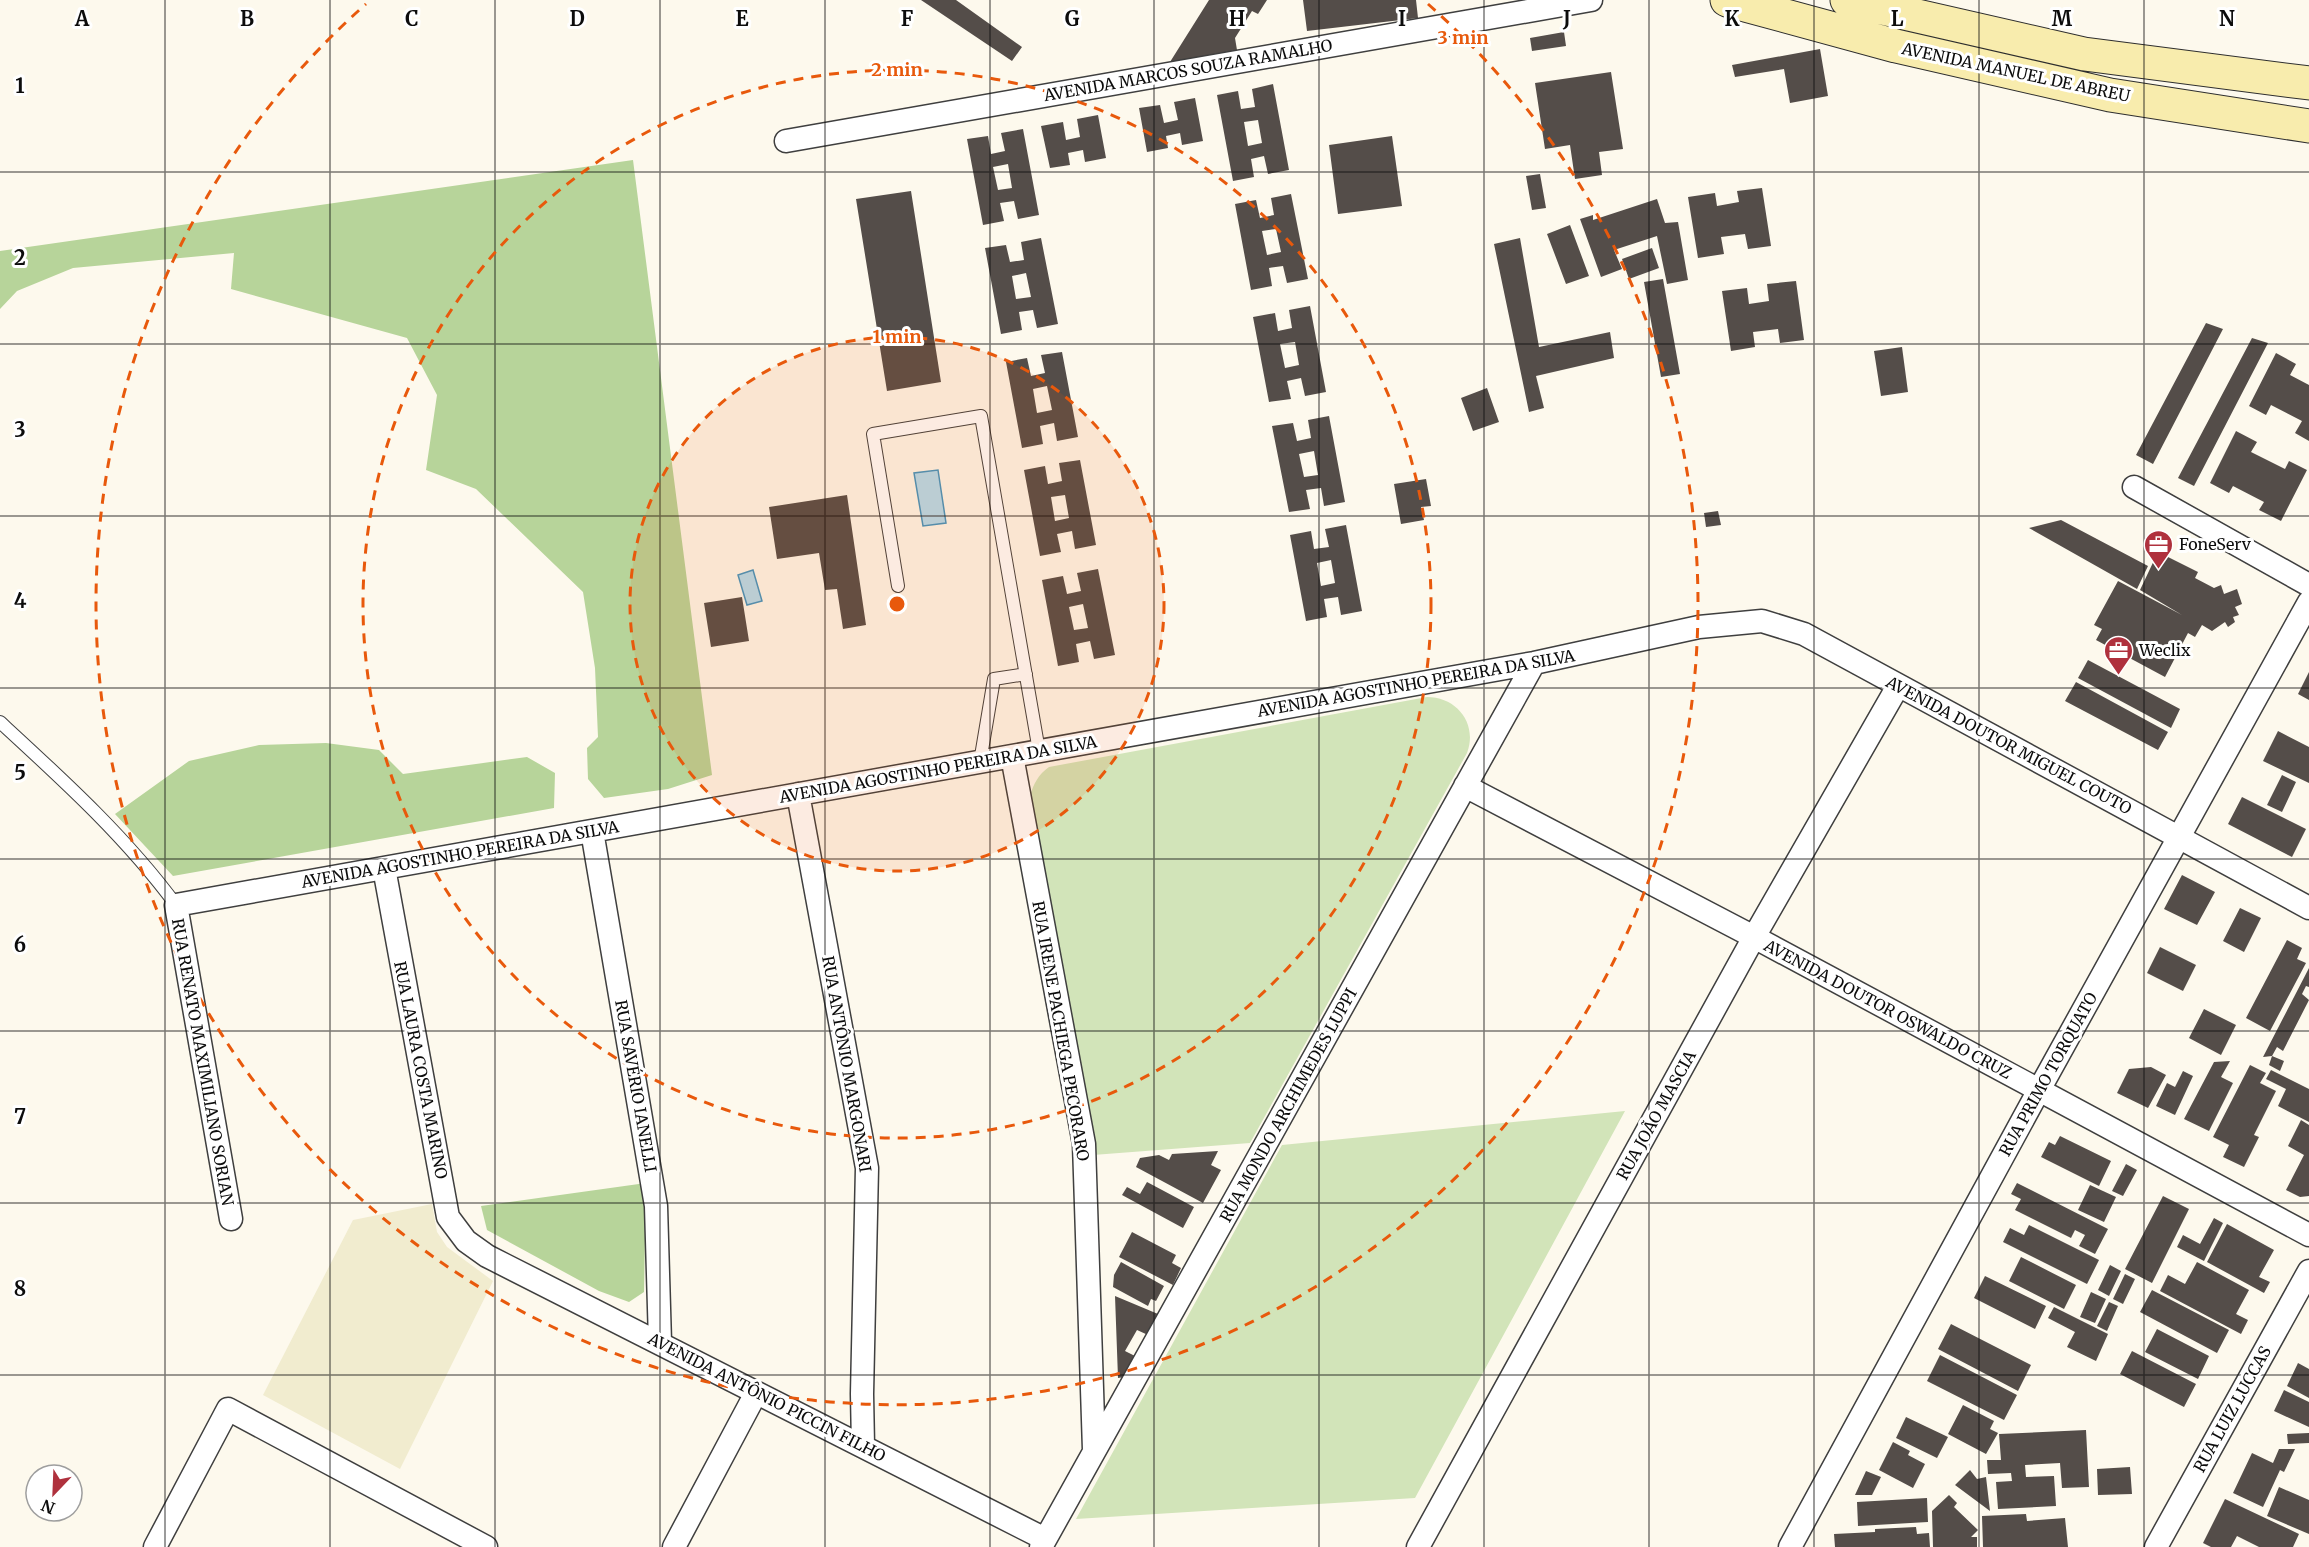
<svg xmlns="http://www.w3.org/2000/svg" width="2309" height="1547" viewBox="0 0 2309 1547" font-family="Merriweather,serif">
	<rect width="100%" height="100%" fill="#fdf9ed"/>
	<path fill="#f1eccf" d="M 432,1204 L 437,1232 L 447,1247 L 493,1281 L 400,1469 L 263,1395 L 353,1220 Z"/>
	<path fill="#d2e4b9" d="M 1427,697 C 1457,697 1478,724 1467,753 L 1250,1143 L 1093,1155 L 1095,1138 L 1030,796 C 1034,783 1038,775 1049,767 Z
		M 1625,1111 L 1415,1498 L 1076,1519 L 1282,1145 Z"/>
	<path fill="#b7d49a" d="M 633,160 L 712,775 L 668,789 L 604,798 L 588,779 L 587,748 L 598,737 L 595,668 L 583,592 L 476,489 L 426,470 L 437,395 L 407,338 L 231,289 L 234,253 L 73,268 L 17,291 L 0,309 L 0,251 Z
		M 326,743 L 379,750 L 403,774 L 527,757 L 555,773 L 554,808 L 173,876 L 115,814 L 189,761 L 259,745 Z
		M 646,1183 L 644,1292 L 629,1302 L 599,1291 L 487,1230 L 481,1206 Z"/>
	<path fill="#b6ddf0" stroke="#4395c1" stroke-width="1.5" d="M 938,470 L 946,523 L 923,526 L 914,473 Z
		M 753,570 L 762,601 L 747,605 L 738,575 Z"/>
	<path fill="#544d49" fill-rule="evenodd" d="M 921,0 L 956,0 L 1022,47 L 1012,61 Z
		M 1209,0 L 1267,0 L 1258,14 L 1252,11 L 1235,38 L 1237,50 L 1170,62 Z
		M 1303,0 L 1416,0 L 1418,18 L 1307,31 Z
		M 1564,32 L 1566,46 L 1532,51 L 1530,38 Z
		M 1820,49 L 1828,96 L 1790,103 L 1784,69 L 1735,77 L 1732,65 Z
		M 1611,72 L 1623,149 L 1599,152 L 1602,175 L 1575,179 L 1570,145 L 1545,149 L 1535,83 Z
		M 1273,84 L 1289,170 L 1268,174 L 1264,156 L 1251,159 L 1254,177 L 1233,181 L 1217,95 L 1238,91 L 1241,109 L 1255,107 L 1252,89 ZM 1258,120 L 1262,143 L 1248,146 L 1244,122 Z
		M 1195,98 L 1203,141 L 1182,145 L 1180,133 L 1166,136 L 1168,148 L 1147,152 L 1139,108 L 1160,105 L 1164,123 L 1178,120 L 1174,102 Z
		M 1098,115 L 1106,158 L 1085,162 L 1083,150 L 1068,153 L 1070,165 L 1050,168 L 1041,126 L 1063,122 L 1066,140 L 1080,137 L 1077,119 Z
		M 1023,129 L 1039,215 L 1018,219 L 1014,201 L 1000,203 L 1004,221 L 983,225 L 967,139 L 988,136 L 991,154 L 1005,151 L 1001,133 ZM 1008,164 L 1012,188 L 998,190 L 993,167 Z
		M 1392,136 L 1402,206 L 1338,214 L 1329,145 Z
		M 1540,174 L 1546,208 L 1532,210 L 1526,176 Z
		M 1762,188 L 1771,246 L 1748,249 L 1745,234 L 1721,237 L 1724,254 L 1698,258 L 1688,197 L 1715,193 L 1717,206 L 1739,202 L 1737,191 Z
		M 911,191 L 941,382 L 887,391 L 856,199 Z
		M 1291,194 L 1308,279 L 1287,283 L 1283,266 L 1269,268 L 1272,286 L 1251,290 L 1235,204 L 1256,200 L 1260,218 L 1274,215 L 1271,198 ZM 1276,229 L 1281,252 L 1267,255 L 1262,231 Z
		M 1657,199 L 1665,223 L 1678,222 L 1688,280 L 1667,284 L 1657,236 L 1614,250 L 1622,269 L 1601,277 L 1580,219 L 1593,215 L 1593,220 Z
		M 1570,225 L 1589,276 L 1566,284 L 1547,234 Z
		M 1041,238 L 1058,324 L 1037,328 L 1033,310 L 1019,312 L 1022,330 L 1001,334 L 985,248 L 1006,245 L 1010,262 L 1024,260 L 1021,242 ZM 1026,273 L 1031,297 L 1016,299 L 1012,276 Z
		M 1520,238 L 1539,347 L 1610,332 L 1614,358 L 1536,376 L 1544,408 L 1529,412 L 1494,244 Z
		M 1652,248 L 1659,268 L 1629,279 L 1622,259 Z
		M 1663,279 L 1680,374 L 1661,377 L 1644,282 Z
		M 1796,281 L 1804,340 L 1780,343 L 1778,329 L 1753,332 L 1755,347 L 1731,351 L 1722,291 L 1747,288 L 1749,304 L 1769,301 L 1767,284 Z
		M 1310,306 L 1326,392 L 1305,396 L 1301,378 L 1287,381 L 1291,399 L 1269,402 L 1253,317 L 1275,313 L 1278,331 L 1292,328 L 1289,310 ZM 1295,342 L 1299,365 L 1285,368 L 1280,344 Z
		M 2206,323 L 2223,329 L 2153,464 L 2136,455 Z
		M 2252,338 L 2268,343 L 2194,486 L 2178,478 Z
		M 1902,347 L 1908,392 L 1881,396 L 1874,351 Z
		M 1062,352 L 1078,437 L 1057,441 L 1054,423 L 1040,426 L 1043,444 L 1022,448 L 1006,362 L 1027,358 L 1031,376 L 1045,373 L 1041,355 ZM 1047,386 L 1052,410 L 1037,413 L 1033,389 Z
		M 2276,353 L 2296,364 L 2290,375 L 2309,385 L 2309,441 L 2295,433 L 2302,421 L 2271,405 L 2266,415 L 2249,406 Z
		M 1487,388 L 1499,422 L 1473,431 L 1461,398 Z
		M 1329,416 L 1345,502 L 1324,506 L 1321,488 L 1306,490 L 1310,509 L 1289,512 L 1272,426 L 1293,423 L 1297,441 L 1311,438 L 1308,420 ZM 1314,451 L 1318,475 L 1304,477 L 1299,454 Z
		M 2236,431 L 2257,442 L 2251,452 L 2285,469 L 2289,461 L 2307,470 L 2281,521 L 2259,510 L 2264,502 L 2233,486 L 2229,493 L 2210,483 Z
		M 1080,460 L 1096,545 L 1075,549 L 1072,531 L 1057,534 L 1061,552 L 1040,556 L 1024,470 L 1045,466 L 1048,484 L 1062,481 L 1059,463 ZM 1065,495 L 1069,518 L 1055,521 L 1051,497 Z
		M 1426,479 L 1431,506 L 1421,507 L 1424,520 L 1401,524 L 1394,484 Z
		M 847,495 L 866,625 L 843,629 L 837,589 L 825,590 L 819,553 L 777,559 L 769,507 Z
		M 1718,511 L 1721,525 L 1706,527 L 1704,513 Z
		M 2061,520 L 2148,566 L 2137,589 L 2029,528 Z
		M 1346,525 L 1362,611 L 1341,615 L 1338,597 L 1324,599 L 1327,617 L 1306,621 L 1290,535 L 1311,531 L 1314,549 L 1329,547 L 1325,529 ZM 1331,560 L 1335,583 L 1321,586 L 1317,563 Z
		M 2158,552 L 2198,572 L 2195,578 L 2214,588 L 2221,585 L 2224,594 L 2237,589 L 2242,604 L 2235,607 L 2239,615 L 2233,617 L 2235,622 L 2228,627 L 2225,622 L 2212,631 L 2202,625 L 2195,637 L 2188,633 L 2165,677 L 2096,640 L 2102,629 L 2094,625 L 2118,581 L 2182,615 L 2140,590 Z
		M 1098,569 L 1115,655 L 1094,659 L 1090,641 L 1076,644 L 1079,662 L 1058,666 L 1042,580 L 1063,576 L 1067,594 L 1081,591 L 1077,573 ZM 1083,604 L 1088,628 L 1074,630 L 1069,607 Z
		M 742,597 L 749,641 L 711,647 L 704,603 Z
		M 2088,660 L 2180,709 L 2171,728 L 2078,678 Z
		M 2309,672 L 2309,700 L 2298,694 Z
		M 2076,682 L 2168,732 L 2158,750 L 2065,701 Z
		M 2278,731 L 2309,747 L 2309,783 L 2263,761 Z
		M 2282,775 L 2296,782 L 2282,812 L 2267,805 Z
		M 2242,797 L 2306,829 L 2292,857 L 2228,824 Z
		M 2182,875 L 2215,892 L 2197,925 L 2164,909 Z
		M 2240,908 L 2261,918 L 2244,952 L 2223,941 Z
		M 2287,940 L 2302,948 L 2297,959 L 2306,963 L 2270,1031 L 2246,1018 Z
		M 2160,947 L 2196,965 L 2183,991 L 2147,973 Z
		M 2309,968 L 2309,987 L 2306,986 L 2302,994 L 2309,1000 L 2283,1051 L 2277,1047 L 2272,1056 L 2263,1057 Z
		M 2204,1009 L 2236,1025 L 2221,1055 L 2189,1038 Z
		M 2272,1056 L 2284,1061 L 2280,1071 L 2269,1065 Z
		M 2230,1061 L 2221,1077 L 2233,1083 L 2209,1131 L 2184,1119 L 2214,1062 Z
		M 2250,1065 L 2266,1073 L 2260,1083 L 2276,1091 L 2254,1135 L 2259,1137 L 2244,1167 L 2223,1157 L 2229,1145 L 2213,1137 Z
		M 2151,1067 L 2166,1075 L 2148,1108 L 2117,1093 L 2129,1069 Z
		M 2271,1070 L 2309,1089 L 2309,1122 L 2278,1106 L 2286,1089 L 2266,1079 Z
		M 2183,1071 L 2193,1076 L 2175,1115 L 2156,1106 L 2167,1083 L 2175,1087 Z
		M 2301,1120 L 2309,1125 L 2309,1196 L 2300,1197 L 2286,1190 L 2304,1155 L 2288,1146 Z
		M 2060,1136 L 2111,1161 L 2099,1186 L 2041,1157 L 2049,1142 L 2055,1145 Z
		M 1218,1151 L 1211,1165 L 1221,1170 L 1203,1203 L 1136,1167 L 1140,1158 L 1159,1155 L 1169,1160 L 1172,1154 Z
		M 2126,1164 L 2137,1170 L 2123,1196 L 2112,1191 Z
		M 1147,1182 L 1194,1207 L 1183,1228 L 1122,1195 L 1127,1187 L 1140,1194 Z
		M 2017,1183 L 2108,1229 L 2095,1254 L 2079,1246 L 2085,1235 L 2075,1230 L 2071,1238 L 2015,1210 L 2021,1199 L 2011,1194 Z
		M 2090,1185 L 2116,1197 L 2104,1222 L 2078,1210 Z
		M 2163,1196 L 2189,1209 L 2152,1283 L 2125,1269 Z
		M 2214,1218 L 2223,1223 L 2204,1261 L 2177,1247 L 2183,1235 L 2200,1244 Z
		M 2227,1224 L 2274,1250 L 2259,1277 L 2270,1282 L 2264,1293 L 2207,1262 Z
		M 2029,1225 L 2099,1260 L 2087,1284 L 2003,1242 L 2010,1228 L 2024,1235 Z
		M 1132,1232 L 1176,1255 L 1172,1263 L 1181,1268 L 1173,1285 L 1119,1257 Z
		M 2021,1257 L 2076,1285 L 2064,1309 L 2009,1281 Z
		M 1121,1262 L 1164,1286 L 1156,1301 L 1151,1299 L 1148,1306 L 1113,1287 L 1114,1275 Z
		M 2197,1262 L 2249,1290 L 2236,1314 L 2248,1320 L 2241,1334 L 2160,1291 L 2168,1275 L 2185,1284 Z
		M 2110,1265 L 2121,1271 L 2109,1296 L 2098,1290 Z
		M 2125,1274 L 2135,1279 L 2123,1304 L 2113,1299 Z
		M 1985,1276 L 2046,1306 L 2035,1329 L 1974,1298 Z
		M 2152,1290 L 2229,1330 L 2217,1353 L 2140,1312 Z
		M 2091,1292 L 2106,1299 L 2095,1323 L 2080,1317 Z
		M 1115,1296 L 1158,1314 L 1148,1335 L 1137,1330 L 1125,1351 L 1135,1356 L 1125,1377 L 1118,1378 Z
		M 2109,1302 L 2118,1306 L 2107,1331 L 2097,1326 Z
		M 2054,1307 L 2108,1334 L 2096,1361 L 2067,1347 L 2075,1332 L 2048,1318 Z
		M 1951,1324 L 2031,1365 L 2018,1391 L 1938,1349 Z
		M 2157,1329 L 2209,1356 L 2198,1379 L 2145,1352 Z
		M 2132,1351 L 2196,1384 L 2184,1407 L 2120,1374 Z
		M 1940,1355 L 2017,1395 L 2004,1420 L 1927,1381 Z
		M 2298,1363 L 2309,1369 L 2309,1398 L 2287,1386 Z
		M 2284,1390 L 2309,1402 L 2309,1427 L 2274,1411 Z
		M 1963,1405 L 1994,1421 L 1990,1429 L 1998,1433 L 1986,1454 L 1948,1434 Z
		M 1906,1417 L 1948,1437 L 1937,1458 L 1896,1438 Z
		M 2086,1430 L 2089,1487 L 2062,1488 L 2060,1463 L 2025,1465 L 2026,1477 L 2054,1476 L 2056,1506 L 1998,1509 L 1996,1482 L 2012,1481 L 2011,1473 L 1988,1474 L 1987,1460 L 2001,1460 L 1999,1434 Z
		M 2309,1433 L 2309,1443 L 2288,1444 L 2287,1434 Z
		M 1893,1442 L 1910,1451 L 1908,1455 L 1925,1464 L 1913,1488 L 1879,1470 Z
		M 2279,1449 L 2295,1449 L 2284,1472 L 2280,1470 L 2263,1507 L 2233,1493 L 2252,1453 L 2273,1463 Z
		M 2130,1467 L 2132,1494 L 2098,1495 L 2097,1469 Z
		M 1970,1470 L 1977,1479 L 1986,1477 L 1990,1511 L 1955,1485 Z
		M 1866,1471 L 1881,1477 L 1872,1495 L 1855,1495 Z
		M 2279,1487 L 2309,1500 L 2309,1534 L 2267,1516 Z
		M 1949,1495 L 1957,1503 L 1954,1507 L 1978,1530 L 1971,1537 L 1977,1537 L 1977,1547 L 1933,1547 L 1932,1511 Z
		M 1927,1498 L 1928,1522 L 1858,1526 L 1857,1502 Z
		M 2225,1499 L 2299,1534 L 2293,1547 L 2259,1547 L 2237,1536 L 2231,1547 L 2211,1547 L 2203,1543 Z
		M 2026,1514 L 2027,1521 L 2065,1518 L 2068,1547 L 1983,1547 L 1982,1516 Z
		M 1916,1527 L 1917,1534 L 1929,1533 L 1930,1547 L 1835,1547 L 1834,1534 L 1875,1532 L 1875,1529 Z"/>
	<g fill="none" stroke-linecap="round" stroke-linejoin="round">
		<defs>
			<path id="service" d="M 898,586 L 873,434 L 981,416 L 1039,751
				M 0,722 C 62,779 126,837 176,905
				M 980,762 L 994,679 L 1026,674"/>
			<path id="minor" d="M 786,141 L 1591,0
				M 2134,487 L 2309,585
				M 1012,756 L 1084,1144 L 1094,1450
				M 1465,786 L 1754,937 L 2309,1235
				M 798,794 L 867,1168 L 862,1394 L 863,1446
				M 592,831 L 656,1206 L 660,1342
				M 384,868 L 448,1217 L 466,1241 L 487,1256 L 1045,1539
				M 231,1219 L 176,905 L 1534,663 L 1699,627 L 1762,621 L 1804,634 L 2309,908
				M 155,1547 L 228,1409 L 486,1547
				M 674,1547 L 756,1393
				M 1041,1547 L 1534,663
				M 1418,1547 L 1754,937 L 1898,686
				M 1790,1547 L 2039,1090 L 2309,602
				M 2156,1547 L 2309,1271"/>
			<path id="secondary" d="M 1727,0 L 1896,46 L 2110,95 L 2309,126
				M 1847,0 L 2084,54 L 2309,83"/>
		</defs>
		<use href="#service" stroke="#3f3f3f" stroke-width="14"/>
		<use href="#minor" stroke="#3f3f3f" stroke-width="25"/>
		<use href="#secondary" stroke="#2e2e2e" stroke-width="35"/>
		<use href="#service" stroke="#fff" stroke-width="12"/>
		<use href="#minor" stroke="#fff" stroke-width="22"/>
		<use href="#secondary" stroke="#f8ecad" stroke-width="33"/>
	</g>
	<path fill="none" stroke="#0c0c0c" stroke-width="1.5" stroke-opacity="0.55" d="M 165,0 L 165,1547M 330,0 L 330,1547M 495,0 L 495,1547M 660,0 L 660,1547M 825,0 L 825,1547M 990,0 L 990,1547M 1154,0 L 1154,1547M 1319,0 L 1319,1547M 1484,0 L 1484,1547M 1649,0 L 1649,1547M 1814,0 L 1814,1547M 1979,0 L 1979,1547M 2144,0 L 2144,1547M 0,172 L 2309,172M 0,344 L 2309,344M 0,516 L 2309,516M 0,688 L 2309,688M 0,859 L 2309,859M 0,1031 L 2309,1031M 0,1203 L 2309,1203M 0,1375 L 2309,1375"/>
	<circle cx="897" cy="604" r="267" fill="#e8590c" fill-opacity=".12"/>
	<g fill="none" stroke="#e8590c" stroke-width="3" stroke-dasharray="10 8">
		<circle cx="897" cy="604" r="267"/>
		<circle cx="897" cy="604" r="534"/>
		<path d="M1428 4A801 801 0 1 1 366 4"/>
	</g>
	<defs>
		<symbol id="office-pin" viewBox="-11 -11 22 30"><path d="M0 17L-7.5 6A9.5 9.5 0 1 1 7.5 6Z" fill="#af313d" stroke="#fff"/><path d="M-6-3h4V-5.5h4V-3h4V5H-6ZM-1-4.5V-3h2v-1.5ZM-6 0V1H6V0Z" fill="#fff"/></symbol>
	</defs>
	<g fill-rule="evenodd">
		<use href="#office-pin" x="2142" y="528" width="33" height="45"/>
		<use href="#office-pin" x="2102" y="634" width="33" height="45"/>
	</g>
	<g text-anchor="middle" stroke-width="6" stroke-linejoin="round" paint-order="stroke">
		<g font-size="16" fill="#0c0c0c" stroke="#fff">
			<text transform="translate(1188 70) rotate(-10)" y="6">AVENIDA MARCOS SOUZA RAMALHO</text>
			<text transform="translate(2016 72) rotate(12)" y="6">AVENIDA MANUEL DE ABREU</text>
			<text transform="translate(1416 683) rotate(-10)" y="6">AVENIDA AGOSTINHO PEREIRA DA SILVA</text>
			<text transform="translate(2009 745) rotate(28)" y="6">AVENIDA DOUTOR MIGUEL COUTO</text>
			<text transform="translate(938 769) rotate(-10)" y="6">AVENIDA AGOSTINHO PEREIRA DA SILVA</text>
			<text transform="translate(460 854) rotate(-10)" y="6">AVENIDA AGOSTINHO PEREIRA DA SILVA</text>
			<text transform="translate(1888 1009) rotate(28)" y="6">AVENIDA DOUTOR OSWALDO CRUZ</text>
			<text transform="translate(1061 1031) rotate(80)" y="6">RUA IRENE PACHIEGA PECORARO</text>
			<text transform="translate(203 1062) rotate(80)" y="6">RUA RENATO MAXIMILIANO SORIAN</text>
			<text transform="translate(847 1064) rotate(80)" y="6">RUA ANTÔNIO MARGONARI</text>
			<text transform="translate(421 1070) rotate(79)" y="6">RUA LAURA COSTA MARINO</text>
			<text transform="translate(2048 1074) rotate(-61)" y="6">RUA PRIMO TORQUATO</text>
			<text transform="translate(636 1086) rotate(80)" y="6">RUA SAVÉRIO IANELLI</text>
			<text transform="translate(1288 1105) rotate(-61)" y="6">RUA MONDO ARCHIMEDES LUPPI</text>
			<text transform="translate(1656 1115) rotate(-61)" y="6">RUA JOÃO MASCIA</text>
			<text transform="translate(767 1397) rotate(27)" y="6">AVENIDA ANTÔNIO PICCIN FILHO</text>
			<text transform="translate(2232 1409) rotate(-61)" y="6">RUA LUIZ LUCCAS</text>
		</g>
		<g font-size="16" fill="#0c0c0c" stroke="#fff" text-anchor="start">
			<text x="2179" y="550">FoneServ</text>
			<text x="2139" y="656">Weclix</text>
		</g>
	</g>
	<g font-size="20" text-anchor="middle" font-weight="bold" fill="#0c0c0c" stroke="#fff" stroke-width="6" stroke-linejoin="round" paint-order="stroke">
		<text x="82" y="26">A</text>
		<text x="247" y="26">B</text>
		<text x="412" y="26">C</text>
		<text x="577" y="26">D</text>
		<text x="742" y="26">E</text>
		<text x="907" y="26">F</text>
		<text x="1072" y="26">G</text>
		<text x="1237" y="26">H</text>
		<text x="1402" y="26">I</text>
		<text x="1567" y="26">J</text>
		<text x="1732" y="26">K</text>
		<text x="1897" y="26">L</text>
		<text x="2062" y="26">M</text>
		<text x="2227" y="26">N</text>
		<text x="20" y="93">1</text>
		<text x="20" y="265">2</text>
		<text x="20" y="437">3</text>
		<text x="20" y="608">4</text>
		<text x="20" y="780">5</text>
		<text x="20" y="952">6</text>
		<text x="20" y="1124">7</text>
		<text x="20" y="1296">8</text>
	</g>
	<circle cx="897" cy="604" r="9" fill="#e8590c" stroke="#fff" stroke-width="3"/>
	<g font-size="18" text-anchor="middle" font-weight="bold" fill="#e8590c" stroke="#fff" stroke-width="6" stroke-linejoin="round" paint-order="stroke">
		<text x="1463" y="44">3 min</text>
		<text x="897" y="76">2 min</text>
		<text x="897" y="343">1 min</text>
	</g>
	<g transform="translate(54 1493) rotate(203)"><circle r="28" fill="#ffffff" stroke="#9e9e9e" stroke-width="1.5"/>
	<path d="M0-4.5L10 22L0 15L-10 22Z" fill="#af313d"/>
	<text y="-9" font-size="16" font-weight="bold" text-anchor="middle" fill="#0c0c0c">N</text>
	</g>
</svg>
